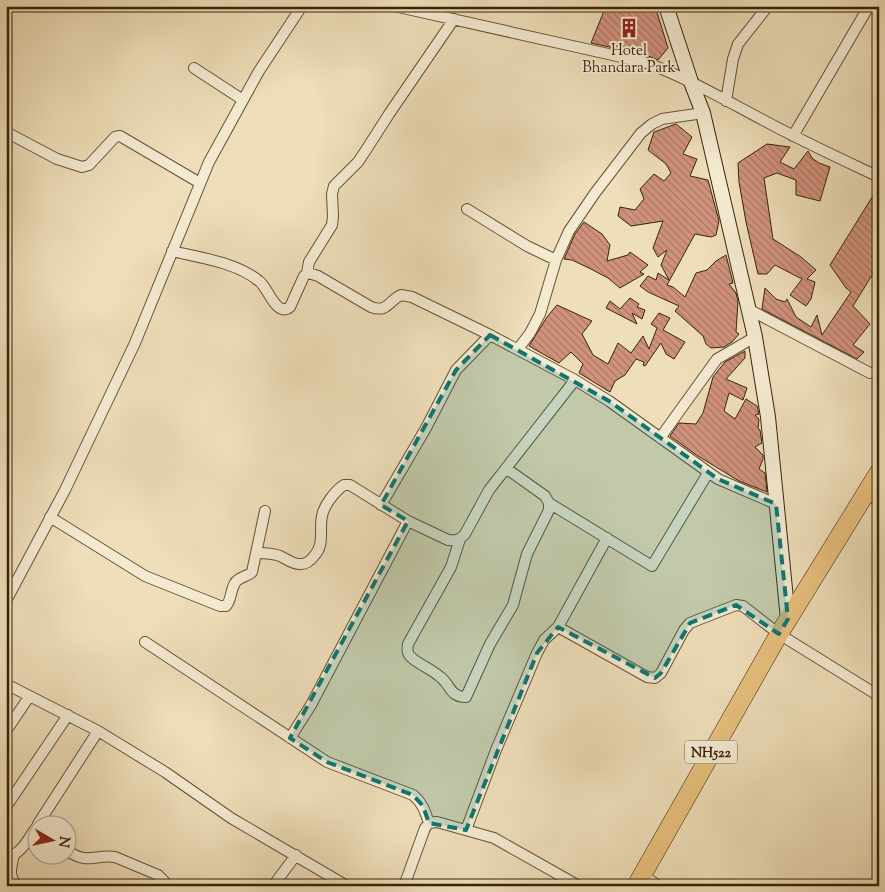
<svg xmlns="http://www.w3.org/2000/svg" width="885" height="892" viewBox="0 0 885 892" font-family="'Sorts Mill Goudy',serif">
	<defs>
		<pattern id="building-back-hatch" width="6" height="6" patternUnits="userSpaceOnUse" patternTransform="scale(1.25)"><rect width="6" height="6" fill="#d1927d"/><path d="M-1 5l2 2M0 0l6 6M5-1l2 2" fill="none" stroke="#aa7765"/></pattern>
	</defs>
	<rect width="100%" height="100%" fill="#eedeb9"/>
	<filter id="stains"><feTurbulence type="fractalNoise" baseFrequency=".004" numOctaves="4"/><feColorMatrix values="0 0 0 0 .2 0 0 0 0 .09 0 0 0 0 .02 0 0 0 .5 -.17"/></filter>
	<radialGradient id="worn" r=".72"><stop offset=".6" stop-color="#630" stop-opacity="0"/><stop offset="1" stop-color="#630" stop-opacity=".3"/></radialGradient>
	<path fill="url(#building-back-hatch)" stroke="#372409" d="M 606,6 L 645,6 L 656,9 L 668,48 L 658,60 L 646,55 L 591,43 Z
		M 676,124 L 692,137 L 683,154 L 697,159 L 690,176 L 708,180 L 719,221 L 716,235 L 711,237 L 695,234 L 667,285 L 673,287 L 685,297 L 696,273 L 707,270 L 716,261 L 726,255 L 733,283 L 729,284 L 736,293 L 738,301 L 736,332 L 739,334 L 732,342 L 724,347 L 711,348 L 706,344 L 703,336 L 675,311 L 679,306 L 648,292 L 640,286 L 648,276 L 656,280 L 658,273 L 669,280 L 661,265 L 667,250 L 658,257 L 653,248 L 663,221 L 631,226 L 618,216 L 620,207 L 635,210 L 644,199 L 640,189 L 654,174 L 664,181 L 671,173 L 666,164 L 648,150 L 654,132 Z
		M 767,144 L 790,147 L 780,162 L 794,169 L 808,151 L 812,158 L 819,163 L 830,167 L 820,201 L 796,195 L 796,180 L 777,173 L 764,178 L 773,239 L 801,257 L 816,270 L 807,279 L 815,282 L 811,299 L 806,306 L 790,295 L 802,279 L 775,265 L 767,274 L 758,274 L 746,222 L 739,182 L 738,163 Z
		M 879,186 L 879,264 L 853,306 L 870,324 L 853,345 L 864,352 L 857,359 L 762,309 L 765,288 L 776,299 L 785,302 L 787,299 L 796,317 L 811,327 L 817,315 L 822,335 L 851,292 L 846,288 L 830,265 Z
		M 584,222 L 602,234 L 610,245 L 607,261 L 628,255 L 630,252 L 648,265 L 640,272 L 644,274 L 620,288 L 608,278 L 591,269 L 572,260 L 564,259 L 575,234 Z
		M 630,298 L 639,304 L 637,307 L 645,310 L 642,319 L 632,313 L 637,324 L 606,308 L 610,301 L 620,309 Z
		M 557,305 L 592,321 L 582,334 L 593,355 L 608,364 L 618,343 L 631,353 L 643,336 L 649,349 L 657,328 L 651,324 L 659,313 L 670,318 L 663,330 L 685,342 L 674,359 L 666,354 L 661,343 L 645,366 L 643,365 L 644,362 L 636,359 L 625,375 L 615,381 L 610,392 L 579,373 L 583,364 L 571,352 L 559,363 L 529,346 L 547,317 Z
		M 745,351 L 745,358 L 726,379 L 747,388 L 743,400 L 729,393 L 724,411 L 735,419 L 746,399 L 757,406 L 759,414 L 755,415 L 759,419 L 758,428 L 760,430 L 762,443 L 755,447 L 763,455 L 763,459 L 759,469 L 765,473 L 767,492 L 739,481 L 698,456 L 670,436 L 679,423 L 696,424 L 703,413 L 713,377 L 725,362 Z"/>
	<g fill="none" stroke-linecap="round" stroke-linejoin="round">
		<defs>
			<path id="street" d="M 394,6 L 644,62 C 686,77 725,100 765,121 C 802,141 841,159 879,177
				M 194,68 L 243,100
				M 726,101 L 733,59 L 738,44 L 768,6
				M 6,132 L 57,159 L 82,167 L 89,165 L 115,137 L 120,136 L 200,183
				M 793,136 L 869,6
				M 467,209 L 527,246 L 556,260
				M 172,251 C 200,258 236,262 259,281 C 268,287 276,318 290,307 L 304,276 L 309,273 L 318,276 L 371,307 C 388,313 388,301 401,295 L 412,297 L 490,335 L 575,380 L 609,401 L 718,479 L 776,504
				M 307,273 L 309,262 L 332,225 L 333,216 L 332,194 L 334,186 L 358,162 L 366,150 L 389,114 L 454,19
				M 748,309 L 870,373
				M 518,349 L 530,333 L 540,314 L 556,260 L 569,231 L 595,193 L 641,133 L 652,124 L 662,119 L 703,113
				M 660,438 L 717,359 L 755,337
				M 865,494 L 879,500
				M 549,503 L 652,566 L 708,473
				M 381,505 L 426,428 L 456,370 L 490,335
				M 50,517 L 145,576 L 220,606 L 226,606 C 232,599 230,591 235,583 C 238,577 247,577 252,572 L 265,511
				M 460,539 L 451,567 L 408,644 C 407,650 407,654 412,658 C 420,665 431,669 439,676 C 451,684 449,697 466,697 L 490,644 L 513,605 L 527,554 L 549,510 L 549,503 L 545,496 L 507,469
				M 257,553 C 265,553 272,553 280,556 C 287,559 293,565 301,564 C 306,564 311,560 314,556 C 325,545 319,530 322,516 C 324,505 335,491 344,485 L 350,485 L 408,521 L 448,540 C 456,541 460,540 465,534 L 489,490 L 575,380
				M 6,601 L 65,490 L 135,343 L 209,162 L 259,71 L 302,6
				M 558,627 L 647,677 L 655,678 L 661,673 L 684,630 L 690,623 L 736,605 L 743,606 L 779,634 L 879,696
				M 145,642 L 327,762 L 413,795 C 423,803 425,812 429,823
				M 6,684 L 98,731 L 165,772 L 231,818 L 347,886
				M 6,731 L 29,697
				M 290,738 L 311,705 L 408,521
				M 6,807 L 68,715
				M 38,824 L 98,731
				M 466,830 L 496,750 L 537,653 L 544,640 L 558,627 L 607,538
				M 68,851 C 88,865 95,854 115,857 L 158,875 L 164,881 L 163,886
				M 14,855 C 11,868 8,876 17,886
				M 6,857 C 22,855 29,837 38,825
				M 642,875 L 659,886
				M 273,886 L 296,855
				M 404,886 L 425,828 L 429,823 L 437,822 L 494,838 L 579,886"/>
			<path id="secondary" d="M 666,6 L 691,82 L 703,113 L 755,337 L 768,417 L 788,619"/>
			<path id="highway" d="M 636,886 L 779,634 L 879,472"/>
		</defs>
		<use href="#street" stroke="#655235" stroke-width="12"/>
		<use href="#secondary" stroke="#372409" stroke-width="16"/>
		<use href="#highway" stroke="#372409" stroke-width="19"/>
		<use href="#street" stroke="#f4ead2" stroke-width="10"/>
		<use href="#secondary" stroke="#f4ead2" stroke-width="14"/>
		<use href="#highway" stroke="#e7bf7c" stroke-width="18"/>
	</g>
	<path fill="#0f766e" fill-opacity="0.2" stroke="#0f766e" stroke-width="4" stroke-dasharray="10 6" stroke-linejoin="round" d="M 490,335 L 609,401 L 718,479 L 776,504 L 788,619 L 779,634 L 736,605 L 690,623 L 661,673 L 655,678 L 558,627 L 537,653 L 466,830 L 429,823 L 423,806 L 413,795 L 327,762 L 290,738 L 408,521 L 381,505 L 456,370 Z"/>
	<defs>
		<symbol id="building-bare" viewBox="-9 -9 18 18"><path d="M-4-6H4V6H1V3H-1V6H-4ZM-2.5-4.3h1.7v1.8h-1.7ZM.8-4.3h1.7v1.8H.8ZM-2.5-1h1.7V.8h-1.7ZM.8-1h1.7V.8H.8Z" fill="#8f2418" stroke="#f4ead2" stroke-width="2.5" paint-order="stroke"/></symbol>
	</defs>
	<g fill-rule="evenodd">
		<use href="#building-bare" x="615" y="14" width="28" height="28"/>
	</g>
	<g text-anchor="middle" stroke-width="4" stroke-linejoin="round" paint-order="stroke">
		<rect fill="#f4ead2" stroke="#705f45" stroke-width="1" x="685" y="740.5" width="52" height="23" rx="4"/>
		<g font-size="14" font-weight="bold" fill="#372409">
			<text x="711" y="757">NH522</text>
		</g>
		<g font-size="15" fill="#372409" stroke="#f4ead2">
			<text x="629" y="55">Hotel<tspan x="629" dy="17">Bhandara Park</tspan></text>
		</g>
	</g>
	<rect width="885" height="892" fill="none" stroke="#eedeb9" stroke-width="25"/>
	<rect x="8" y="8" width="870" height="877" fill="none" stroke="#372409" stroke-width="2.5"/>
	<rect x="12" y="12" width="860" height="867" fill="none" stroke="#372409"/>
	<g transform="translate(52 840) rotate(99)"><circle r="24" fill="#f4ead2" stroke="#a89b82"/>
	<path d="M0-4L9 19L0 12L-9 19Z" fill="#8f2418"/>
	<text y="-8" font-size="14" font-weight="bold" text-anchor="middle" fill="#372409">N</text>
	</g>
	<rect width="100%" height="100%" filter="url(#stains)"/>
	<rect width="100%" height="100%" fill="url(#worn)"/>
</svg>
